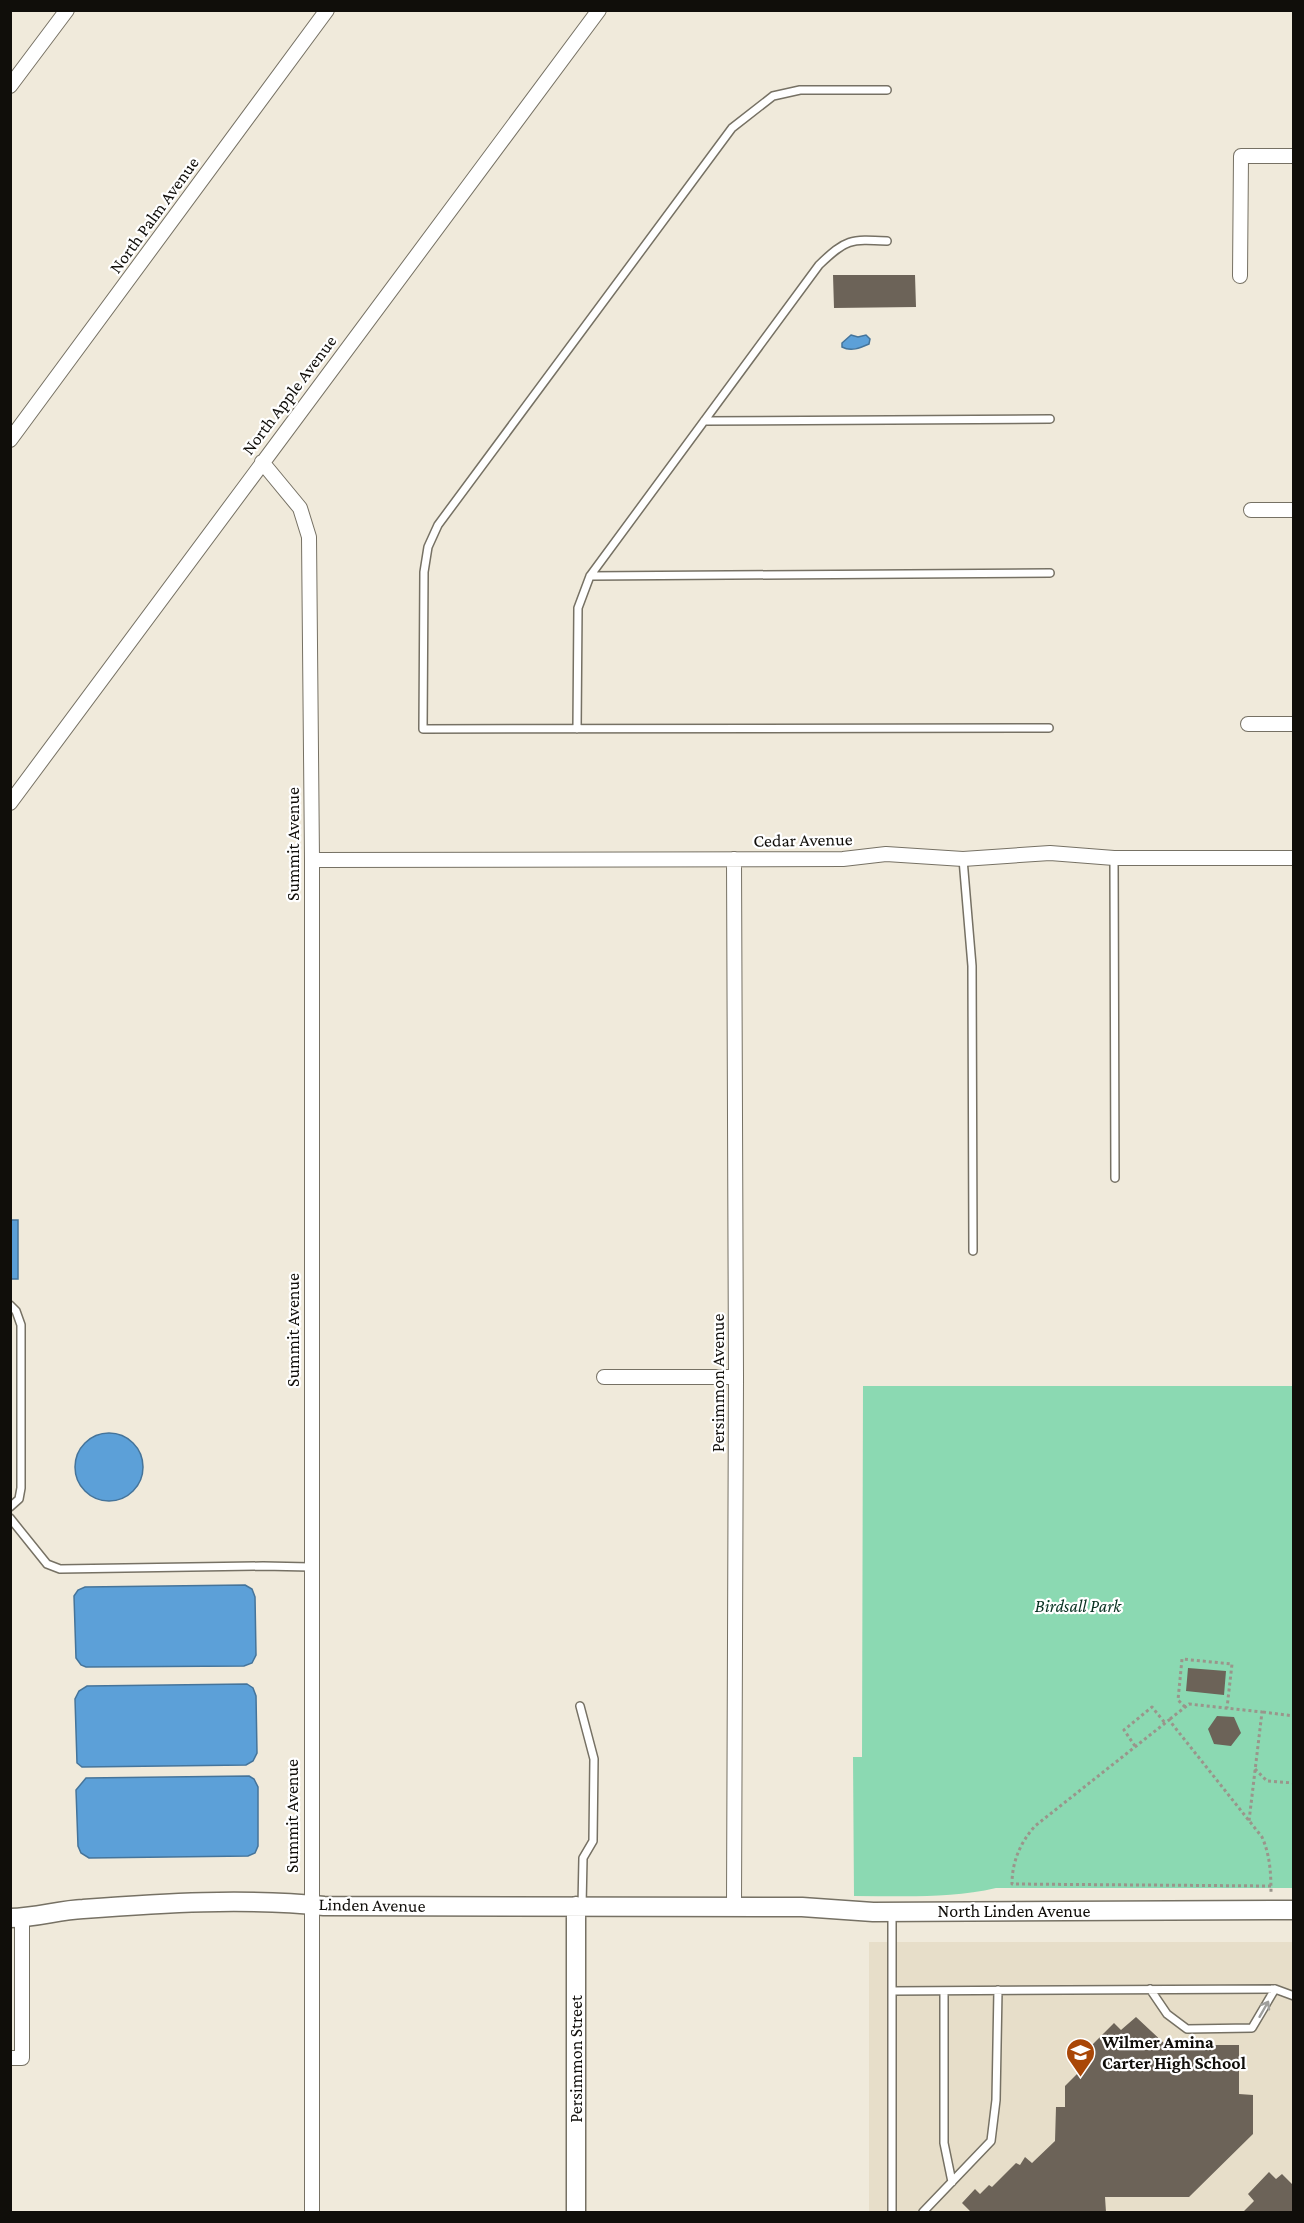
<svg xmlns="http://www.w3.org/2000/svg" width="1304" height="2223" viewBox="0 0 1304 2223" font-family="'Crimson Pro',serif">
	<rect width="100%" height="100%" fill="#f0eadb"/>
	<path fill="#e7dec9" d="M 869,1942 L 1293,1942 L 1293,2212 L 869,2212 Z"/>
	<path fill="#8bd9b2" d="M 863,1386 L 1293,1386 L 1293,1888 L 996,1888 C 949,1899 901,1896 854,1896 L 853,1757 L 862,1757 Z"/>
	<path fill="#5ca0d8" stroke="#45749a" stroke-width="1.5" d="M 851,335 L 858,337 L 866,335 L 870,339 L 869,344 C 860,348 851,352 842,347 L 842,343 Z
		M 10,1220 L 18,1220 L 18,1279 L 11,1279 Z
		M75 1467a34 34 0 1 1 68 0a34 34 0 1 1-68 0Z
		M 245,1585 L 252,1589 L 255,1597 L 256,1655 L 252,1663 L 244,1666 L 86,1667 L 81,1665 L 76,1658 L 74,1596 L 78,1590 L 85,1587 Z
		M 247,1684 L 253,1688 L 256,1696 L 257,1753 L 253,1761 L 246,1765 L 82,1767 L 77,1763 L 75,1699 L 79,1691 L 87,1686 Z
		M 249,1776 L 254,1779 L 258,1787 L 258,1846 L 255,1853 L 248,1856 L 89,1858 L 81,1853 L 78,1846 L 76,1790 L 86,1778 Z"/>
	<path fill="#6c6358" d="M 833,275 L 915,275 L 916,307 L 834,308 Z
		M 1188,1668 L 1226,1671 L 1224,1695 L 1186,1691 Z
		M 1217,1716 L 1234,1717 L 1241,1733 L 1231,1746 L 1214,1744 L 1208,1729 Z
		M 1136,2017 L 1166,2045 L 1239,2045 L 1239,2094 L 1253,2095 L 1253,2134 L 1189,2197 L 1105,2197 L 1106,2212 L 971,2212 L 962,2203 L 975,2189 L 980,2194 L 989,2185 L 992,2187 L 1016,2163 L 1020,2165 L 1025,2157 L 1032,2163 L 1055,2141 L 1056,2107 L 1065,2107 L 1065,2086 L 1086,2065 L 1079,2058 L 1114,2023 L 1121,2030 Z
		M 1269,2172 L 1276,2179 L 1282,2174 L 1293,2185 L 1293,2212 L 1243,2212 L 1254,2201 L 1248,2194 Z"/>
	<g fill="none" stroke-linecap="round" stroke-linejoin="round">
		<defs>
			<path id="service" d="M 887,90 L 800,90 L 773,96 L 732,128 L 438,525 L 428,547 L 424,572 L 423,729 L 1049,728
				M 704,421 L 1050,419
				M 590,576 L 1050,573
				M 577,729 L 578,608 L 590,576 L 819,265 C 846,239 850,239 887,241
				M 1114,858 L 1115,1178
				M 963,859 L 972,966 L 973,1251
				M 10,1305 L 16,1311 L 21,1325 L 21,1488 L 19,1499 L 10,1507
				M 10,1518 L 47,1564 L 60,1569 L 263,1566 L 310,1567
				M 580,1706 L 594,1759 L 593,1841 L 583,1858 L 582,1906
				M 892,1914 L 892,1991 L 1275,1989 L 1294,1996
				M 1150,1989 L 1167,2014 L 1187,2029 L 1252,2028 L 1275,1989
				M 892,1991 L 892,2212
				M 944,1991 L 944,2143 L 952,2182
				M 923,2212 L 991,2141 L 996,2100 L 998,1990"/>
			<path id="minor" d="M 10,86 L 67,10
				M 1240,276 L 1241,156 L 1294,156
				M 10,440 L 327,10
				M 262,462 L 300,508 L 309,537 L 312,860 L 312,2212
				M 1251,510 L 1294,510
				M 1248,724 L 1294,724
				M 10,803 L 599,10
				M 734,859 L 736,1377 L 734,1906
				M 312,860 L 843,859 L 886,854 L 963,859 L 1050,853 L 1114,858 L 1294,858
				M 604,1377 L 736,1377
				M 10,2058 L 22,2058 L 22,1918"/>
			<path id="tertiary" d="M 10,1918 C 35,1918 59,1910 83,1909 C 163,1903 244,1898 324,1906 L 802,1907 L 873,1912 L 1294,1910
				M 576,2212 L 576,1906"/>
		</defs>
		<use href="#service" stroke="#767164" stroke-width="10"/>
		<use href="#minor" stroke="#767164" stroke-width="16"/>
		<use href="#tertiary" stroke="#767164" stroke-width="21"/>
		<path stroke="#9a958b" stroke-width="3" stroke-dasharray="3 3" stroke-linecap="butt" d="M 1185,1707 L 1178,1700 L 1182,1659 L 1232,1664 L 1227,1708
			M 1263,1712 L 1294,1716
			M 1170,1719 L 1189,1704 L 1262,1712 L 1249,1821
			M 1135,1746 L 1124,1730 L 1152,1707 L 1165,1723
			M 1255,1769 L 1267,1781 L 1294,1783
			M 1271,1886 L 1012,1884 C 1012,1862 1020,1843 1035,1826 L 1169,1720 L 1262,1837 C 1270,1855 1271,1873 1271,1893"/>
		<use href="#service" stroke="#fff" stroke-width="7"/>
		<use href="#minor" stroke="#fff" stroke-width="14"/>
		<use href="#tertiary" stroke="#fff" stroke-width="18"/>
	</g>
	<defs><path id="oneway-shaft" d="M-6 0H5M1.5-3L5.5 0L1.5 3" fill="none" stroke-width="1.6" stroke-linecap="round" stroke-linejoin="round" transform="scale(1.5)"/></defs>
	<use stroke="#9f9f9d" href="#oneway-shaft" transform="translate(1264 2009) rotate(-60)"/>
	<defs>
		<symbol id="school-pin" viewBox="-11 -11 22 30"><path d="M0 17L-7.5 6A9.5 9.5 0 1 1 7.5 6Z" fill="#a94707" stroke="#fff"/><path d="M0-5L7-2L0 1L-7-2ZM-4 1L0 2.5L4 1V4Q0 6-4 4Z" fill="#fff"/></symbol>
	</defs>
	<g fill-rule="evenodd">
		<use href="#school-pin" x="1064" y="2036" width="33" height="45"/>
	</g>
	<g text-anchor="middle" stroke-width="4.5" stroke-linejoin="round" paint-order="stroke">
		<g font-size="18" fill="#100e0a" stroke="#fff">
			<text transform="translate(154 215) rotate(-54)" y="6">North Palm Avenue</text>
			<text transform="translate(289 395) rotate(-53)" y="6">North Apple Avenue</text>
			<text transform="translate(803 840) rotate(-1)" y="6">Cedar Avenue</text>
			<text transform="translate(293 844) rotate(-90)" y="6">Summit Avenue</text>
			<text transform="translate(293 1330) rotate(-90)" y="6">Summit Avenue</text>
			<text transform="translate(718 1383) rotate(-90)" y="6">Persimmon Avenue</text>
			<text transform="translate(292 1816) rotate(-90)" y="6">Summit Avenue</text>
			<text transform="translate(372 1905) rotate(1)" y="6">Linden Avenue</text>
			<text x="1014" y="1917">North Linden Avenue</text>
			<text transform="translate(576 2059) rotate(-90)" y="6">Persimmon Street</text>
		</g>
		<g font-size="18" font-style="italic" fill="#083120" stroke="#fff">
			<text x="1078" y="1612">Birdsall Park</text>
		</g>
		<g font-size="18" font-weight="bold" fill="#100e0a" stroke="#fff" text-anchor="start">
			<text x="1102" y="2048">Wilmer Amina<tspan x="1102" dy="21">Carter High School</tspan></text>
		</g>
	</g>
	<rect width="1304" height="2223" fill="none" stroke="#100e0a" stroke-width="24"/>
</svg>
